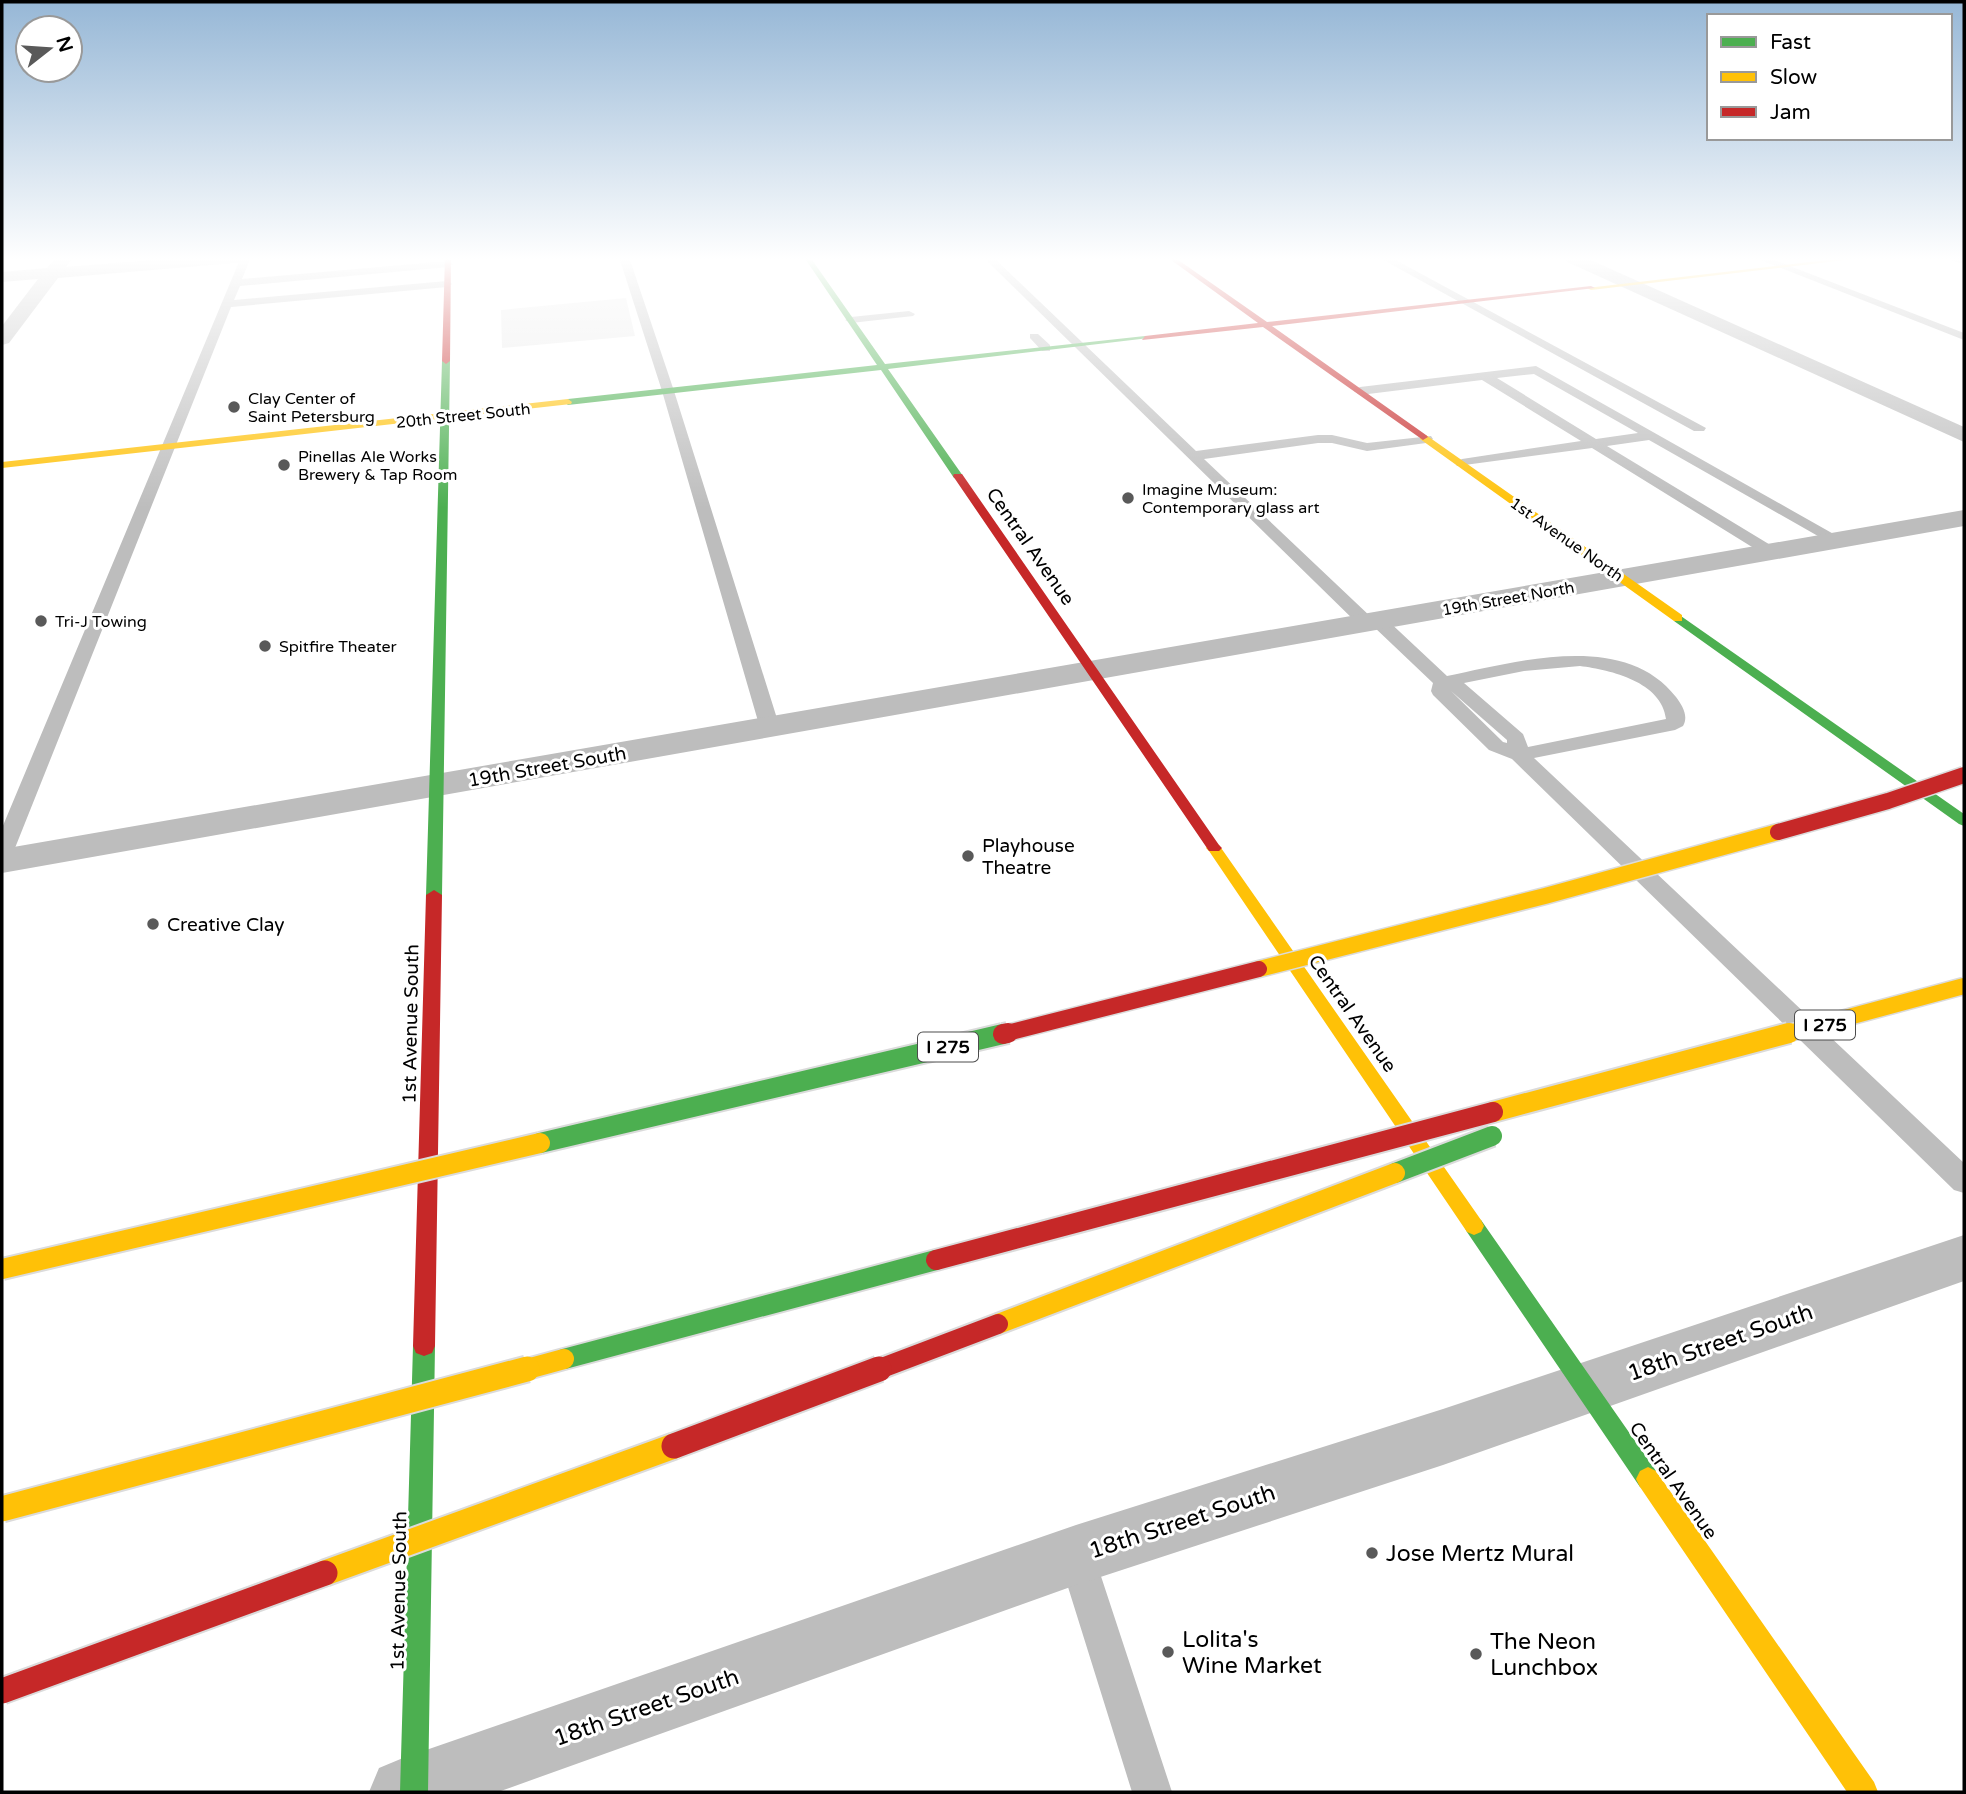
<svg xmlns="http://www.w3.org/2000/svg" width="1966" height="1794" viewBox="0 0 1966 1794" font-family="'Varela Round',sans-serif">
	<rect width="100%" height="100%" fill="#fff"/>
	<path fill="#e9e9e9" d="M 626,298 L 635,336 L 502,348 L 501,310 Z"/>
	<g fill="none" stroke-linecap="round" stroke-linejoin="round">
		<path fill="#bdbdbd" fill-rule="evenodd" d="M 241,257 L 251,257 L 242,279 L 448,261 L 453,264 L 448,267 L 240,286 L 234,300 L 447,281 L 452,284 L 447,287 L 231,307 L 13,853 L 10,858 L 2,860 L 2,828 Z
			M 619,257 L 629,257 L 674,391 L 780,728 L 777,732 L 770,734 L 760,728 L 662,391 Z
			M 983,257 L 993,257 L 1196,451 L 1318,435 L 1332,435 L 1367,443 L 1431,436 L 1433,439 L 1426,443 L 1367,451 L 1332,443 L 1318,443 L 1204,459 L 1372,618 L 1384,617 L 1447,676 C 1516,662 1624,630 1676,697 C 1682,705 1689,716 1683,726 L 1675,730 L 1534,758 L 1964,1163 L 1964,1193 L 1954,1190 L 1512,759 L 1489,750 L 1433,695 L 1431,691 L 1433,683 L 1373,626 L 1361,627 ZM 1580,666 C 1611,670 1662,682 1666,719 L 1528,747 L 1523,734 L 1464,683 L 1524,671 ZM 1451,691 L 1507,740 L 1507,743 L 1503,742 Z
			M 1378,257 L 1390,257 L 1706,428 L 1704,431 L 1694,431 Z
			M 1753,257 L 1766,257 L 1964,333 L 1964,340 Z
			M 909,311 L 915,314 L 913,316 L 851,323 L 845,320 L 851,317 Z
			M 1030,334 L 1038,334 L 1050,345 L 1050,351 L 1042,351 L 1030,338 Z
			M 1536,366 L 1846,541 L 1844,544 L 1832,544 L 1649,440 L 1607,446 L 1777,549 L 1779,552 L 1777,555 L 1765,555 L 1592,448 L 1457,466 L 1455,463 L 1462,459 L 1581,441 L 1482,380 L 1360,395 L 1354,391 L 1360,387 ZM 1534,374 L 1638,433 L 1596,439 L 1497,378 Z
			M 1076,1537 L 1089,1542 L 1094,1555 L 1172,1792 L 1132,1792 L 1058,1555 L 1063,1542 Z"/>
		<path fill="#bdbdbd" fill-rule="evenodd" d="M 56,257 L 68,257 L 71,260 L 66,267 L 189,257 L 255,257 L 246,262 L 58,278 L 9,343 L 2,345 L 2,326 L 38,279 L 2,282 L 2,272 L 47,268 Z
			M 1563,257 L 1584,257 L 1964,427 L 1964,442 L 1565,261 Z
			M 1950,257 L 1964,257 L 1964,264 L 1952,261 Z
			M 1964,510 L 1964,526 L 2,873 L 2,849 Z
			M 1964,1235 L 1964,1281 L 1443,1465 L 1076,1585 L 498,1792 L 369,1792 L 379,1768 L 403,1758 L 1076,1525 L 1443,1409 Z"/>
		<path fill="#4caf50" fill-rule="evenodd" d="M 804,257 L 810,257 L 885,364 L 1145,336 L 1149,338 L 888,369 L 963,476 L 958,479 L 954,478 L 881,370 L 568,405 L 564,402 L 568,399 L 877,365 Z
			M 446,358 L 450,361 L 442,895 L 434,900 L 426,895 L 442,361 Z
			M 1678,614 L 1964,814 L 1964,826 L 1959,824 L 1674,621 L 1674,615 Z
			M 1474,1217 L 1481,1220 L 1656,1471 L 1660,1479 L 1656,1487 L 1648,1491 L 1640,1487 L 1467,1232 L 1464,1226 L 1467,1220 Z
			M 424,1336 L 432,1339 L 435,1346 L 428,1792 L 400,1792 L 413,1346 L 416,1339 Z"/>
		<path fill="#ffc107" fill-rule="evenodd" d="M 1852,257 L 1870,257 L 1591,290 L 1587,288 Z
			M 568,399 L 572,402 L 571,404 L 2,468 L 2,462 Z
			M 1420,435 L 1426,435 L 1682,615 L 1682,621 L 1674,621 L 1420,439 Z
			M 1214,843 L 1219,845 L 1481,1220 L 1484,1226 L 1481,1232 L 1474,1235 L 1467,1232 L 1209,851 L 1206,848 L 1209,845 Z
			M 1648,1467 L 1656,1471 L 1874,1782 L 1878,1792 L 1847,1792 L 1640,1487 L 1636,1479 L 1640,1471 Z"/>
		<path fill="#c62828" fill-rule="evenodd" d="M 445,257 L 451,257 L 450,361 L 446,364 L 442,361 Z
			M 1167,257 L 1174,257 L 1267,322 L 1591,286 L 1595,288 L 1272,326 L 1426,435 L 1428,437 L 1423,440 L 1263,327 L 1142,340 L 1145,336 L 1258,323 Z
			M 954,474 L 962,474 L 1219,845 L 1222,848 L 1219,851 L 1209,851 L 953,476 Z
			M 434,890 L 442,895 L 435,1346 L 432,1353 L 424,1356 L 416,1353 L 413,1346 L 426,895 Z"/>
		<defs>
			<path id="fast-bridge" d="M 540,1143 L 1003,1034
				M 1395,1173 L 1492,1136
				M 564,1359 L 936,1260"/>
			<path id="slow-bridge-far2" d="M 1259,969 L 1545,896 L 1778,832
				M 1782,1035 L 1964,986"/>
			<path id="slow-bridge-far1" d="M 1493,1112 L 1789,1033
				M 2,1269 L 540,1143
				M 998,1324 L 1395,1173
				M 520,1371 L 564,1359"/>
			<path id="slow-bridge" d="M 2,1509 L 527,1369
				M 325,1573 L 674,1446"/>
			<path id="jam-bridge-far2" d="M 1778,832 L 1888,801 L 1964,775
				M 1003,1034 L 1259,969"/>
			<path id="jam-bridge-far1" d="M 1003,1034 L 1008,1033
				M 936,1260 L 1493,1112
				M 874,1371 L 998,1324"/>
			<path id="jam-bridge" d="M 674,1446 L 879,1369
				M 2,1691 L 325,1573"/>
		</defs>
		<use href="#fast-bridge" stroke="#dbdbdb" stroke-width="24" stroke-linecap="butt"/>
		<use href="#slow-bridge-far2" stroke="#dbdbdb" stroke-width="19" stroke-linecap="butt"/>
		<use href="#slow-bridge-far1" stroke="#dbdbdb" stroke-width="24" stroke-linecap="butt"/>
		<use href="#slow-bridge" stroke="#dbdbdb" stroke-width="29" stroke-linecap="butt"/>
		<use href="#jam-bridge-far2" stroke="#dbdbdb" stroke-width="19" stroke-linecap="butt"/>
		<use href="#jam-bridge-far1" stroke="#dbdbdb" stroke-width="24" stroke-linecap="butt"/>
		<use href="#jam-bridge" stroke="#dbdbdb" stroke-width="29" stroke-linecap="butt"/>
		<use href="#fast-bridge" stroke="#4caf50" stroke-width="20"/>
		<use href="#slow-bridge-far2" stroke="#ffc107" stroke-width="16"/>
		<use href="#slow-bridge-far1" stroke="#ffc107" stroke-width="20"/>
		<use href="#slow-bridge" stroke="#ffc107" stroke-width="25"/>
		<use href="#jam-bridge-far2" stroke="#c62828" stroke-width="16"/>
		<use href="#jam-bridge-far1" stroke="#c62828" stroke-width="20"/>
		<use href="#jam-bridge" stroke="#c62828" stroke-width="25"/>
	</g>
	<linearGradient id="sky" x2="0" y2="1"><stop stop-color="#96b7d6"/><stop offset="0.51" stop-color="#fff"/><stop offset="1" stop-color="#fff" stop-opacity="0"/></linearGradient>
	<rect width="1966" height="508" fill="url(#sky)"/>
	<g fill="#595959" stroke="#fff" stroke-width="2.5">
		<circle cx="234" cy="407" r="7"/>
		<circle cx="284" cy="465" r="7"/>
		<circle cx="1128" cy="498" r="7"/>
		<circle cx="41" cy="621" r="7"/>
		<circle cx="265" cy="646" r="7"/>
		<circle cx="968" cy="856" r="7"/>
		<circle cx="153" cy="924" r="7"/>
		<circle cx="1372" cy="1553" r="7"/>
		<circle cx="1168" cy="1652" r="7"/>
		<circle cx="1476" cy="1654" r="7"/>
	</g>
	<g text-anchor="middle" stroke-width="6" stroke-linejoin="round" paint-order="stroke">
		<g font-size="16" fill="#000" stroke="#fff" text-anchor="start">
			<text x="248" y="404">Clay Center of<tspan x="248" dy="18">Saint Petersburg</tspan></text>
			<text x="298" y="462">Pinellas Ale Works<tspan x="298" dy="18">Brewery &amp; Tap Room</tspan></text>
			<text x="1142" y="495">Imagine Museum:<tspan x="1142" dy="18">Contemporary glass art</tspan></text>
			<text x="55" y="627">Tri-J Towing</text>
			<text x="279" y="652">Spitfire Theater</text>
		</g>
		<g font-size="16" fill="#000" stroke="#fff">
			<text transform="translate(463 415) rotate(-6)" y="6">20th Street South</text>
			<text transform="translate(1567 539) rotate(35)" y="6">1st Avenue North</text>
			<text transform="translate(1508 598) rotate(-10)" y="6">19th Street North</text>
		</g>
		<g fill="#fff" stroke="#4c4c4c" stroke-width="2">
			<rect x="1795" y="1010.5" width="60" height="29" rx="5"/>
			<rect x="918" y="1032.5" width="60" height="29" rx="5"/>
		</g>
		<g font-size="18" font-weight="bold" fill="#000">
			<text x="1825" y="1031">I 275</text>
			<text x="948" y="1053">I 275</text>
		</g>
		<g font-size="19" fill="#000" stroke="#fff">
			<text transform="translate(1031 546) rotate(55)" y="7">Central Avenue</text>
			<text transform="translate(547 766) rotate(-10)" y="7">19th Street South</text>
			<text transform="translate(1353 1013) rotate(55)" y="7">Central Avenue</text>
			<text transform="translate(410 1024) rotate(-89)" y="7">1st Avenue South</text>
			<text transform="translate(1674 1480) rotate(55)" y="7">Central Avenue</text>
			<text transform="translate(398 1591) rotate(-89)" y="7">1st Avenue South</text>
		</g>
		<g font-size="19" fill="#000" stroke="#fff" text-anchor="start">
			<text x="982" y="852">Playhouse<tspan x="982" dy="22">Theatre</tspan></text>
			<text x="167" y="931">Creative Clay</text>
		</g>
		<g font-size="23" fill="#000" stroke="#fff">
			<text transform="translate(1720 1342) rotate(-19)" y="8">18th Street South</text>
			<text transform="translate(1182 1521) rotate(-18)" y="8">18th Street South</text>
			<text transform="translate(646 1707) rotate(-19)" y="8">18th Street South</text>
		</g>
		<g font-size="23" fill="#000" stroke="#fff" text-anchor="start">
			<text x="1386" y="1561">Jose Mertz Mural</text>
			<text x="1182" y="1647">Lolita's<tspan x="1182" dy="26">Wine Market</tspan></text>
			<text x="1490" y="1649">The Neon<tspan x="1490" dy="26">Lunchbox</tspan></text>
		</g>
	</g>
	<rect width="1966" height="1794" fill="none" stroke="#000000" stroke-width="7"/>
	<rect x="1707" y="14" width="245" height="126" fill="#ffffff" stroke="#999999" stroke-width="2"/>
	<rect x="1721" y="37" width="35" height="10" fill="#4caf50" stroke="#999999" stroke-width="2"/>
	<text x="1770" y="49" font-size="21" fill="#000000">Fast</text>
	<rect x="1721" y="72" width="35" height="10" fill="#ffc107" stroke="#999999" stroke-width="2"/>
	<text x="1770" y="84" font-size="21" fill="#000000">Slow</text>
	<rect x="1721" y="107" width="35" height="10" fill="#c62828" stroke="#999999" stroke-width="2"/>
	<text x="1770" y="119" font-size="21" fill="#000000">Jam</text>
	<g transform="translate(49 49) rotate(73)"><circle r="33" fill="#ffffff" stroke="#999999" stroke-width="2"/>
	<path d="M0-5L12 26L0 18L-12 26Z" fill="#595959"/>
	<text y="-10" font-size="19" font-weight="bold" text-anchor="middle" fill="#000000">N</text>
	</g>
</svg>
